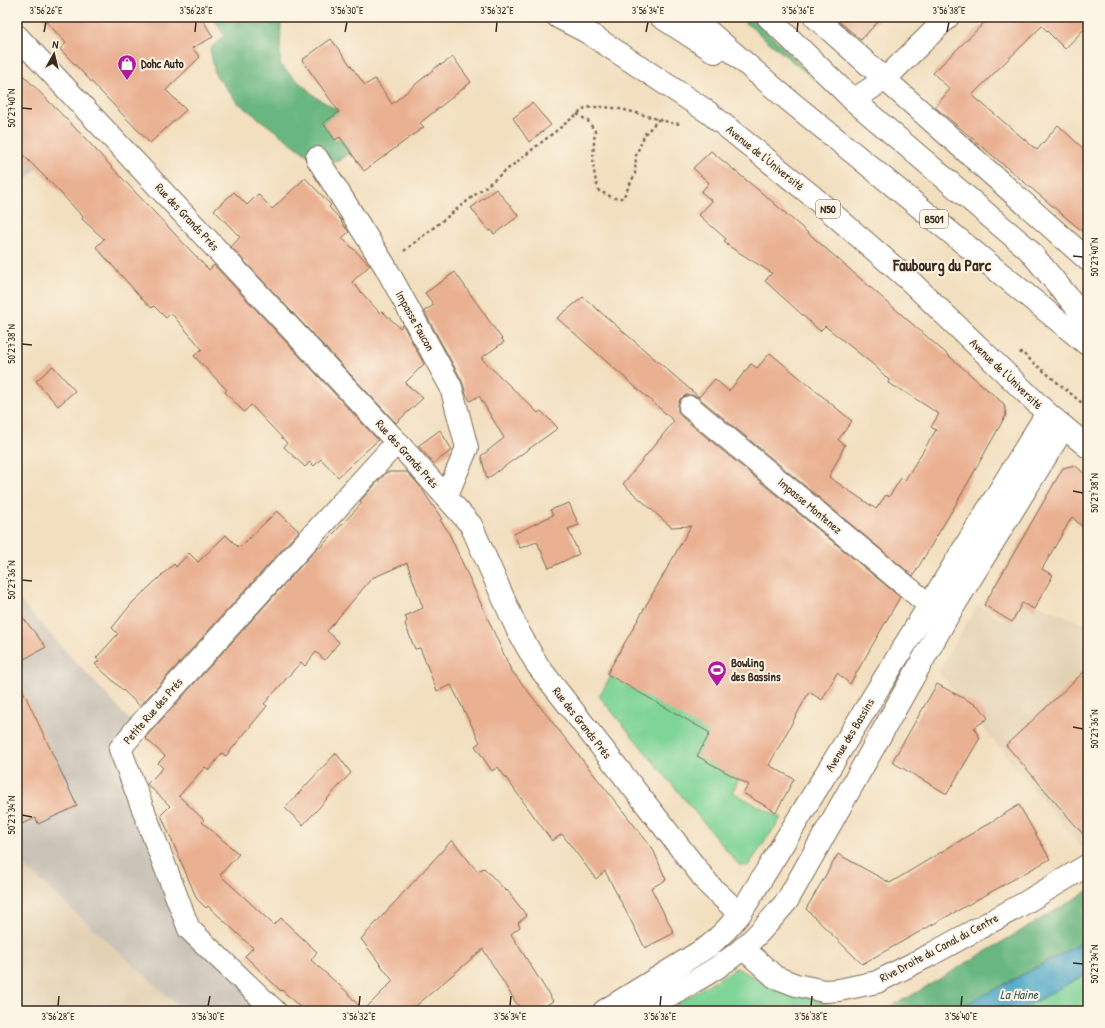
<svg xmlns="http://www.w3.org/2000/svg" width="1105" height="1028" viewBox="0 0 1105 1028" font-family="'Patrick Hand',sans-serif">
	<rect width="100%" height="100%" fill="#fcf5e5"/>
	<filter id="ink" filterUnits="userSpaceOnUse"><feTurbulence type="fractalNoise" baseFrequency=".025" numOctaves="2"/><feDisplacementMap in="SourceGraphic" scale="8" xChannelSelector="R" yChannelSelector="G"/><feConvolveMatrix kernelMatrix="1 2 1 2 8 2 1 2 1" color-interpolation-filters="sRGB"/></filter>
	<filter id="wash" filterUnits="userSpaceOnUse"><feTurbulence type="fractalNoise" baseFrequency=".012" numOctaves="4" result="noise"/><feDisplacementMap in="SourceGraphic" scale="16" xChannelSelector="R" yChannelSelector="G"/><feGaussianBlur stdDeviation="0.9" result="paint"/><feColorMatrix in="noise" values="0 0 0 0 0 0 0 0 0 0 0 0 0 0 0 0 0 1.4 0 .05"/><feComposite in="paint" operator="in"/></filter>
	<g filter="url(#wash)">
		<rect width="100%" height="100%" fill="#f2dfbf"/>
		<path fill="#e3d1b4" d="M 1018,597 L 1088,625 L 1088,845 L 1087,846 L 1080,845 L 939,674 L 941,667 L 978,605 L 1004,621 Z
			M 17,860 L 184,1011 L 17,1011 Z"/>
		<path fill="#cac3b8" d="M 17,142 L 40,166 L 17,188 Z
			M 17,598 L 137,728 L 120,750 L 189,929 L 275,1011 L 184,1011 L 17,860 Z"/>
		<path fill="#7fd498" stroke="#5d7f5b" d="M 613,673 L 753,753 L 732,792 L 781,818 L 748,866 L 739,865 L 599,696 Z
			M 736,968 C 772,987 813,1001 853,1011 L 665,1011 Z
			M 1088,973 L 1088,1011 L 1018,1011 Z"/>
		<path fill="#67b680" stroke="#51704f" d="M 212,17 L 281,17 L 280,65 L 317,98 L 339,111 L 355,148 L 339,161 L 315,161 L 237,102 L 215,74 L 210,49 L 224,35 Z
			M 738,17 L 753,17 L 817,82 L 746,23 Z
			M 1088,891 L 1088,939 L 955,1011 L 880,1011 L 909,997 Z"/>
		<path fill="#49a6c7" stroke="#426872" d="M 1088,939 L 1088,973 L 1018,1011 L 953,1011 L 1055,958 Z"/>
		<g id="blocks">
			<path fill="#eab092" d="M 42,17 L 201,17 L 213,37 L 192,48 L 200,57 L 166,90 L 186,110 L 150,143 L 60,49 L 66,43 Z
				M 834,17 L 882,17 L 861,40 Z
				M 990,17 L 1088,17 L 1088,25 L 1065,49 L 1042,26 L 972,95 L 1037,150 L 1058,125 L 1088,153 L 1088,236 L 935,107 L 950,89 L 933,73 Z
				M 331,39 L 365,85 L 375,79 L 392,104 L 440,64 L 441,65 L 453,57 L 471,82 L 420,123 L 424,127 L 364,171 L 340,137 L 335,140 L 323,123 L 339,112 L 302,60 Z
				M 17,69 L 82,135 L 136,193 L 209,270 L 214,265 L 378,440 L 338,477 L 321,459 L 314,466 L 310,462 L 305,467 L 284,447 L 287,443 L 251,405 L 244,412 L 225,392 L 227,390 L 194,356 L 202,349 L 171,313 L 166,318 L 154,306 L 152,308 L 144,301 L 96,247 L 104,239 L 82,219 L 83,217 L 58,190 L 17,149 Z
				M 532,103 L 551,125 L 529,142 L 513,118 Z
				M 711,151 L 768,198 L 1004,404 L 1006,415 L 956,504 L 913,576 L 698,397 L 692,395 L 686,395 L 680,399 L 678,405 L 678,411 L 682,417 L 900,597 L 850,684 L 837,673 L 822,700 L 809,692 L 769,765 L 794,779 L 776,812 L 743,793 L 749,785 L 697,756 L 710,733 L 607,674 L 691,526 L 671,527 L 623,484 L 674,421 L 557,318 L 583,297 L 699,397 L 715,379 L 729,391 L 751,364 L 757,368 L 770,353 L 852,421 L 838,440 L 845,445 L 829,477 L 876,509 L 886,495 L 889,497 L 901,478 L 905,480 L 936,430 L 931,427 L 939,414 L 908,394 L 888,383 L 889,380 L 875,366 L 825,326 L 820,331 L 765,281 L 772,273 L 727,245 L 728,244 L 724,241 L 726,239 L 699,215 L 712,201 L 701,192 L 709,183 L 693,168 Z
				M 305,178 L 331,205 L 329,207 L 342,221 L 341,222 L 349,232 L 342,238 L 370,265 L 352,282 L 380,313 L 382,311 L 400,328 L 403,325 L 424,364 L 405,383 L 423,398 L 396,423 L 231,247 L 240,237 L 214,210 L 234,192 L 247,205 L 258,194 L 272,209 Z
				M 496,189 L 519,216 L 494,234 L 491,230 L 489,231 L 471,208 Z
				M 455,272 L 504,342 L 481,358 L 538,413 L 541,411 L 558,428 L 487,479 L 481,456 L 504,438 L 479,396 L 470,401 L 466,394 L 462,381 L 424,311 L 434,305 L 425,293 Z
				M 53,366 L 75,391 L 58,406 L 36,381 Z
				M 440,430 L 452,450 L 434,463 L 418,446 Z
				M 1075,465 L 1088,477 L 1088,532 L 1072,517 L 1042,569 L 1053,575 L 1034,609 L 1022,603 L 1012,622 L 984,605 L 1063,468 Z
				M 387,472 L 407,472 L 419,485 L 442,519 L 440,520 L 448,531 L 511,670 L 653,849 L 666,880 L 651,888 L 674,933 L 645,948 L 605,871 L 596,879 L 562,834 L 552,841 L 498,767 L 492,771 L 475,746 L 480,742 L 451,685 L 437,691 L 420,648 L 415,649 L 405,624 L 407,621 L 405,616 L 423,608 L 407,563 L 372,578 L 327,631 L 339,642 L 325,660 L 316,652 L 305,666 L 301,662 L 264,704 L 267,706 L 226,756 L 222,753 L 209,770 L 205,767 L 178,797 L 179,796 L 204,820 L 202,822 L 239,854 L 220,875 L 274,925 L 281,918 L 317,952 L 311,960 L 347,992 L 363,1011 L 393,981 L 361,939 L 452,840 L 477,871 L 484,868 L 506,891 L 507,890 L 527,916 L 518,923 L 520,927 L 511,934 L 553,1001 L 538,1011 L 521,1011 L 483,949 L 410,1011 L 304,1011 L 282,990 L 281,991 L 245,956 L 253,948 L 208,906 L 206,908 L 197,899 L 161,815 L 170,806 L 147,784 L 163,768 L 158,763 L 165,756 L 145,738 L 318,547 L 320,548 L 362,503 L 360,501 Z
				M 569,503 L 579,525 L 568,529 L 579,554 L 549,568 L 537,542 L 520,548 L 514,534 L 553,515 L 550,510 Z
				M 277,511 L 299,531 L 140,706 L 95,664 L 99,661 L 96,658 L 118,634 L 112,628 L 133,602 L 174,564 L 176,567 L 189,553 L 198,562 L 226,535 L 239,548 Z
				M 17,610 L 46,647 L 17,663 Z
				M 1088,668 L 1088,840 L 1006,745 Z
				M 17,678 L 77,806 L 38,824 L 36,818 L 17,826 Z
				M 937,684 L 980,707 L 988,718 L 974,728 L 980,738 L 947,794 L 892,762 Z
				M 336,753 L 351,773 L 303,825 L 285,808 Z
				M 1019,805 L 1050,859 L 862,964 L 806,909 L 838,854 L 890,883 Z"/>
		</g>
	</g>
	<g filter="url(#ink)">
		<use href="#blocks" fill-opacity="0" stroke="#7b6956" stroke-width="1"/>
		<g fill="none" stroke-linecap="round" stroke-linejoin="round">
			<defs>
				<path id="minor" d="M 815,17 L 1088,260
					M 17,36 L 397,442 L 471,525 L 517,629 L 538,666 L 710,886 L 740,914
					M 853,100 L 884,80 L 948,17
					M 317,158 L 385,266 L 451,387 L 467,448 L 446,497
					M 690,407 L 929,605
					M 743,948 L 775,977 L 796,985 L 824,991 L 839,990 L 877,982 L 930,955 L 1023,904 L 1088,865
					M 275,1011 L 189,929 L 120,749 L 137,728 L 397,442
					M 604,1011 L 709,946 L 726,930 L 740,914 L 1047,413
					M 641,1011 C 675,991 713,974 743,948 C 760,934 773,917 787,901 L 947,617 L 1064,427"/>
				<path id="major" d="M 558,17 L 587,32 L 708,112 L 811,195 L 909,280 L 1047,413 L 1088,447
					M 768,17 L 853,100"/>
				<path id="highway" d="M 572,17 L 587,32
					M 661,17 L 715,52
					M 692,17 L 780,93 L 1088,345
					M 853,100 L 1028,249 L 1088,321"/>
			</defs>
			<use href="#minor" stroke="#7b6956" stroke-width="24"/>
			<use href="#major" stroke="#7b6956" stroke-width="24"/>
			<use href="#highway" stroke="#7b6956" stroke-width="24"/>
			<path stroke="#7b6956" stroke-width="2.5" stroke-dasharray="3 3" stroke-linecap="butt" d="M 577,114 L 588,121 L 595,131 C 593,155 591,168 599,191 L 614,198 L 623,198 L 635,174 L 636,155 L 645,134 L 659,119
				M 404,251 L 585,108 C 614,103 644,116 672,123 L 681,124
				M 1020,354 L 1021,352 L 1088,408"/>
			<use href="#minor" stroke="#fff" stroke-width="22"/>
			<use href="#major" stroke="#fff" stroke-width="22"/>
			<use href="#highway" stroke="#fff" stroke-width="22"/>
		</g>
	</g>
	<path fill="none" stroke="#3b2a1e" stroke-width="1.5" d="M 44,32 L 46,22M 195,32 L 196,22M 345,32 L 347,22M 496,32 L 497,22M 646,32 L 648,22M 797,32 L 798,22M 947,32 L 949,22M 22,108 L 32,109M 1073,256 L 1083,257M 22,344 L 32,345M 1073,491 L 1083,493M 22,580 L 32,581M 1073,727 L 1083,729M 22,815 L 32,817M 1073,963 L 1083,964M 58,1006 L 59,996M 208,1006 L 210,996M 359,1006 L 360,996M 510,1006 L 511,996M 660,1006 L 661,996M 811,1006 L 812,996M 961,1006 L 962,996"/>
	<defs>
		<symbol id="shop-pin" viewBox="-11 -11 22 30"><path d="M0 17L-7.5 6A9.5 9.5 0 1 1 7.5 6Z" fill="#b5179e" stroke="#fcf5e5"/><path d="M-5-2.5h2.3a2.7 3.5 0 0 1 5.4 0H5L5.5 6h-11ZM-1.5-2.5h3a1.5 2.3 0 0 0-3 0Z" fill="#fff"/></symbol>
		<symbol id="stadium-pin" viewBox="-11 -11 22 30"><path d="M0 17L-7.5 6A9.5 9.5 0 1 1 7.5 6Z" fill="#b5179e" stroke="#fcf5e5"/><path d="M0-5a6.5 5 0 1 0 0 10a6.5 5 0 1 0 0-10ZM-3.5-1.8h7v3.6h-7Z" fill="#fff"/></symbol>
	</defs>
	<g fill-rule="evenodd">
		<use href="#shop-pin" x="116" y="53" width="22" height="30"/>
		<use href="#stadium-pin" x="706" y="659" width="22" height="30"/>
	</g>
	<g text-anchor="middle" stroke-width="4" stroke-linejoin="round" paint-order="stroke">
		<g fill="#fcf5e5" stroke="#75675a" stroke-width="1">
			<rect x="816" y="200" width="24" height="18" rx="3"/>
			<rect x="920" y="210" width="28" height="18" rx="3"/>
		</g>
		<g font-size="11" font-weight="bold" fill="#3b2a1e">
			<text x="828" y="213">N50</text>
			<text x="934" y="223">B501</text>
		</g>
		<g font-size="12" font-weight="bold" fill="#3b2a1e" stroke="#fcf5e5" text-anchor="start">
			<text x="141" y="68">Dohc Auto</text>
			<text x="731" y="667">Bowling<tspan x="731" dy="14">des Bassins</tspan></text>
		</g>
		<g font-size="12" fill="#3b2a1e" stroke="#fcf5e5">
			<text transform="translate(765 158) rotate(39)" y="4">Avenue de l'Université</text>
			<text transform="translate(187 217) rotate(47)" y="4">Rue des Grands Prés</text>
			<text transform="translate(415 321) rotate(61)" y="4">Impasse Faucon</text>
			<text transform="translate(1006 374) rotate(44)" y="4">Avenue de l'Université</text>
			<text transform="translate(407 454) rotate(48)" y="4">Rue des Grands Prés</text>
			<text transform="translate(810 506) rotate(40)" y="4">Impasse Montenez</text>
			<text transform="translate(153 711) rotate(-49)" y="4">Petite Rue des Prés</text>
			<text transform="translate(582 723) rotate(52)" y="4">Rue des Grands Prés</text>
			<text transform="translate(850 735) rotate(-59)" y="4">Avenue des Bassins</text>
			<text transform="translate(939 948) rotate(-28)" y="4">Rive Droite du Canal du Centre</text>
		</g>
		<g font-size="13" font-style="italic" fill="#415c62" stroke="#fcf5e5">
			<text x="1019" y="999">La Haine</text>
		</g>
		<g font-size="16" font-weight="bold" fill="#3b2a1e" stroke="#fcf5e5">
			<text x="942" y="271">Faubourg du Parc</text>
		</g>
	</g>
	<rect width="1105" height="1028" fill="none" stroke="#fcf5e5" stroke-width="44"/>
	<g transform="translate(54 54) rotate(8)" stroke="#fcf5e5" stroke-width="3" paint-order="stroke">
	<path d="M0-3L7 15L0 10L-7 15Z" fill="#3b2a1e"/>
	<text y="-6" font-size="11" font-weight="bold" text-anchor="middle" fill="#3b2a1e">N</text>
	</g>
	<rect x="22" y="22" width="1061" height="984" fill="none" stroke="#3b2a1e" stroke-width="1.5"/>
	<g font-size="10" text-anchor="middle" fill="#3b2a1e">
		<text x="46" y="14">3°56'26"E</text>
		<text x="196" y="14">3°56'28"E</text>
		<text x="347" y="14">3°56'30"E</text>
		<text x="497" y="14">3°56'32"E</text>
		<text x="648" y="14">3°56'34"E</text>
		<text x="798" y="14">3°56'36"E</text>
		<text x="949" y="14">3°56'38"E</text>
		<text transform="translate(11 108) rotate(-90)" y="4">50°27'40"N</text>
		<text transform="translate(1094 257) rotate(-90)" y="4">50°27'40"N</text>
		<text transform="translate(11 344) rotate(-90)" y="4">50°27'38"N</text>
		<text transform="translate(1094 493) rotate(-90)" y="4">50°27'38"N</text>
		<text transform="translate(11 580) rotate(-90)" y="4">50°27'36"N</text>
		<text transform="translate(1094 729) rotate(-90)" y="4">50°27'36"N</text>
		<text transform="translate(11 815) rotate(-90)" y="4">50°27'34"N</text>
		<text transform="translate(1094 964) rotate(-90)" y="4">50°27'34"N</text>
		<text x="58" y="1020">3°56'28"E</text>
		<text x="208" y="1020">3°56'30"E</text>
		<text x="359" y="1020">3°56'32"E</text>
		<text x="510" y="1020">3°56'34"E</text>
		<text x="660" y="1020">3°56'36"E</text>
		<text x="811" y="1020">3°56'38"E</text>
		<text x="961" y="1020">3°56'40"E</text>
	</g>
</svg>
